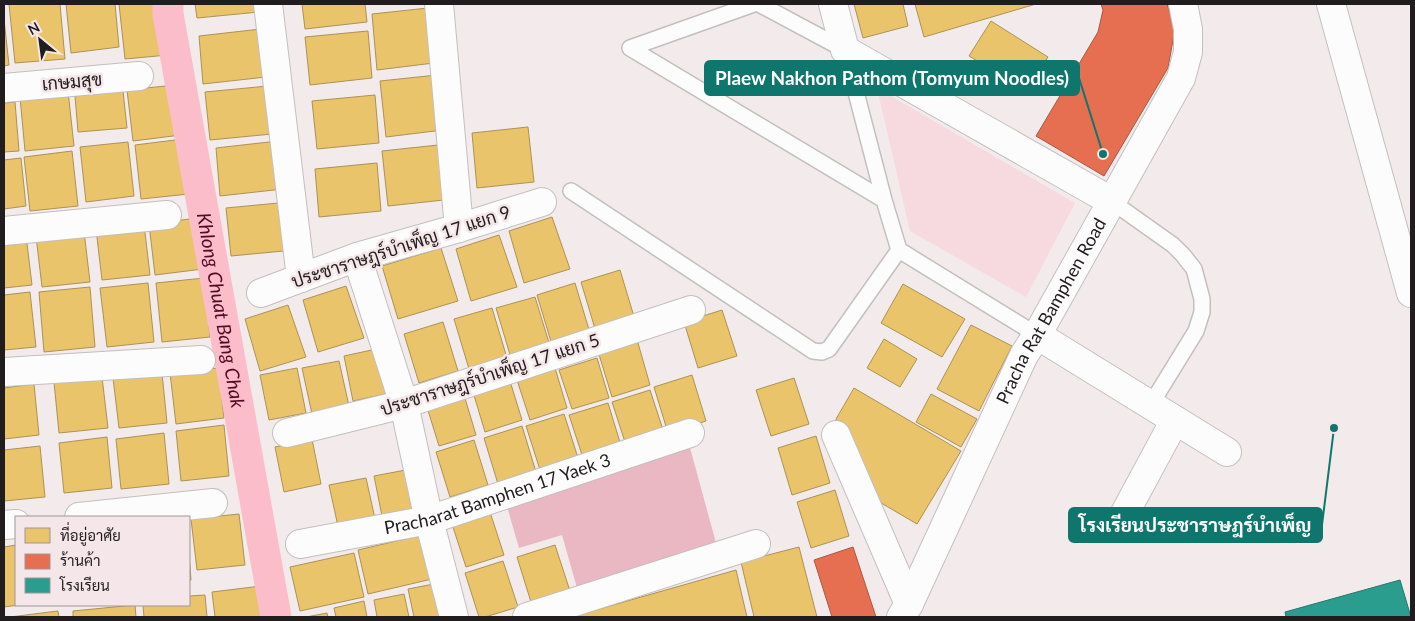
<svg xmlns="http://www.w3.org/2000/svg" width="1415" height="621" viewBox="0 0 1415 621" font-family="Lato,Sarabun,sans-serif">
	<rect width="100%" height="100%" fill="#f2eaeb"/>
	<path fill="#f6dadf" d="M 877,88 L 1075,203 L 1026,297 L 910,231 Z"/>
	<path fill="#eab8c3" d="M 689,444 L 716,543 L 577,588 L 562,535 L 519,548 L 506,503 Z"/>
	<path fill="#e9c46a" stroke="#ad9253" d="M 9,4 L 60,4 L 65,59 L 15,63 Z
		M 66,4 L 115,4 L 119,47 L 71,53 Z
		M 119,4 L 163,4 L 168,55 L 125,59 Z
		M 195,4 L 258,4 L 259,12 L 197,18 Z
		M 302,4 L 365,4 L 367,22 L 305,29 Z
		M 854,4 L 903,4 L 908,26 L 863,38 Z
		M 915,4 L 1036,4 L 924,37 Z
		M 428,8 L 434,63 L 377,70 L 372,14 Z
		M 4,19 L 9,65 L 4,66 Z
		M 991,21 L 1048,57 L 1027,91 L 969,56 Z
		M 261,29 L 266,77 L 203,84 L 199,36 Z
		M 368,31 L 372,78 L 310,85 L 305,37 Z
		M 437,75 L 443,130 L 386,137 L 380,81 Z
		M 175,85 L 181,135 L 133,141 L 127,90 Z
		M 268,86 L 272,134 L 210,140 L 205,92 Z
		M 68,91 L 74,146 L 25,151 L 20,97 Z
		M 123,91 L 127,128 L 78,132 L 75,96 Z
		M 375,95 L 379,143 L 317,149 L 312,101 Z
		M 15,102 L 19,151 L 4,152 L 4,103 Z
		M 528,127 L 534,182 L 477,188 L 472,133 Z
		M 183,139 L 189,194 L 141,199 L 135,145 Z
		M 278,141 L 283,189 L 220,196 L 216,148 Z
		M 128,142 L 134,196 L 86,202 L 80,147 Z
		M 438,145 L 444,200 L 388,206 L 382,151 Z
		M 72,151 L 78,206 L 30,211 L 24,157 Z
		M 21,158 L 26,206 L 4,209 L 4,160 Z
		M 377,163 L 381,211 L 319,217 L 315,169 Z
		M 289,202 L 294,250 L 231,256 L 226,208 Z
		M 552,217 L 570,269 L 524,283 L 509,231 Z
		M 198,218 L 203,269 L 155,275 L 149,224 Z
		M 144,224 L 150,275 L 102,280 L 96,229 Z
		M 84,231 L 90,282 L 42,287 L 36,236 Z
		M 26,235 L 32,285 L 4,288 L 4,237 Z
		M 499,235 L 517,287 L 471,301 L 456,249 Z
		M 441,248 L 458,301 L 398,319 L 382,266 Z
		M 620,270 L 635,320 L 596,332 L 581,282 Z
		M 204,278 L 210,337 L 162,342 L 156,283 Z
		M 148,283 L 154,342 L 107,347 L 100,288 Z
		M 575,283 L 590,333 L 552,345 L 537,295 Z
		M 903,284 L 965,319 L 942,357 L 881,323 Z
		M 346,286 L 364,338 L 318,352 L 303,300 Z
		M 90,287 L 95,347 L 44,352 L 39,292 Z
		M 30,292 L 36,347 L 4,350 L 4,295 Z
		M 535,297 L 550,346 L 511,358 L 496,308 Z
		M 288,305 L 306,357 L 260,371 L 245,319 Z
		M 492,308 L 507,358 L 469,369 L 454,319 Z
		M 722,310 L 737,356 L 698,368 L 684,322 Z
		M 443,322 L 458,371 L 419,383 L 404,334 Z
		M 971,325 L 1012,346 L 979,411 L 937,389 Z
		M 636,336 L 650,385 L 612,397 L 597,348 Z
		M 884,339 L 917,359 L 900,387 L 867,368 Z
		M 381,348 L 390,393 L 353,401 L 344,356 Z
		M 597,358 L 609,398 L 572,409 L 559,370 Z
		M 339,361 L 349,406 L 312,414 L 302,368 Z
		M 218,368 L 224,418 L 176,424 L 170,373 Z
		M 297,368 L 306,413 L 269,420 L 260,375 Z
		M 555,368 L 567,408 L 530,420 L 517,380 Z
		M 162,373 L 167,423 L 119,428 L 113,378 Z
		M 692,375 L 706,421 L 668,433 L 654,387 Z
		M 102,377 L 108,428 L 59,433 L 54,382 Z
		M 794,378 L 809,424 L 771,436 L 756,390 Z
		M 510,381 L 522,420 L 485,432 L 473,392 Z
		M 34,384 L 39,435 L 4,439 L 4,388 Z
		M 854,388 L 961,451 L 917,524 L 864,493 L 836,419 Z
		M 650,390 L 665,436 L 627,448 L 612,402 Z
		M 931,394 L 977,419 L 961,447 L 916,422 Z
		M 464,395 L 476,435 L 439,446 L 427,407 Z
		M 608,403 L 622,449 L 584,461 L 569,415 Z
		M 564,414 L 579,461 L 541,473 L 526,426 Z
		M 224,425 L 229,476 L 181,481 L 176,431 Z
		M 522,426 L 536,472 L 498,484 L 484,438 Z
		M 164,433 L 169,484 L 121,489 L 116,439 Z
		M 816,436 L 830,483 L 792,495 L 778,448 Z
		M 107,437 L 112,488 L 64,493 L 59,443 Z
		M 312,439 L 321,484 L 284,492 L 275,447 Z
		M 474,440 L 488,485 L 450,497 L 436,452 Z
		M 40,446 L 45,497 L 4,501 L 4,450 Z
		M 411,469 L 420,514 L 383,521 L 374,476 Z
		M 366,478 L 376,523 L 339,531 L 329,485 Z
		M 835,490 L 849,536 L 811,548 L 797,502 Z
		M 489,509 L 504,555 L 466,567 L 451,521 Z
		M 239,514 L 245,565 L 197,570 L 191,519 Z
		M 422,535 L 432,579 L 368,594 L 358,550 Z
		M 16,545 L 16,605 L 19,605 L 4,607 L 4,547 Z
		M 555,545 L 570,591 L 531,602 L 517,557 Z
		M 799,547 L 817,617 L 754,617 L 741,562 Z
		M 354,553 L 364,597 L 300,611 L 290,567 Z
		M 189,554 L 191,580 L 189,581 Z
		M 503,561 L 518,607 L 485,617 L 479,617 L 465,573 Z
		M 736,570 L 747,617 L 571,617 Z
		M 439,583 L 446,617 L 414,617 L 408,589 Z
		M 261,586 L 264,617 L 215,617 L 212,592 Z
		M 404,594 L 409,617 L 377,617 L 374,600 Z
		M 205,595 L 207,617 L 144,617 L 143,605 L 189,605 L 189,596 Z
		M 364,601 L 367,617 L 336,617 L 334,608 Z
		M 135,605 L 136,617 L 73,617 L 73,611 Z
		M 58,611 L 59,617 L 10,617 Z
		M 327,613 L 328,617 L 306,617 Z"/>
	<path fill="#e76f51" stroke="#ac5641" d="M 1101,4 L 1167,4 L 1175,29 L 1168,68 L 1104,176 L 1036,136 L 1098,32 L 1103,10 Z
		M 853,547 L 876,617 L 832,617 L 814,560 Z"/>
	<path fill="#2a9d8f" stroke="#27766d" d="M 1400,580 L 1411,617 L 1286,617 L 1285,612 Z"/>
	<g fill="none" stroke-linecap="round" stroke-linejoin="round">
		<path stroke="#fbbdc9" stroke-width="31" id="s1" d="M 168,4 L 168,14 L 276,617"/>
		<defs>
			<path id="service" d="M 754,4 L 630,48 L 884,200
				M 759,4 L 845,50 L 884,200 L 899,250 L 1037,335
				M 571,191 L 813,351 L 822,352 L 829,349 L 899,250
				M 1111,201 L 1173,245 L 1183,255 L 1194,269 L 1202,299 L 1202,312 L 1196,331 L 1156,396"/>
			<g id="minor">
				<path d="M 268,4 L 301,278"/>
				<path d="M 439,4 L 459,228"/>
				<path d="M 833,4 L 845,50 L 1111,201"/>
				<path d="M 1331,4 L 1411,293"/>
				<path d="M 4,88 L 139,76"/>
				<path d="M 4,231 L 167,215"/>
				<path d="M 357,257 L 404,404 L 429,520 L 454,617"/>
				<path d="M 261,293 L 357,257 L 459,228 L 542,202"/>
				<path d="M 1037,335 L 1227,452"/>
				<path d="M 4,372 L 201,360"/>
				<path d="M 287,433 L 404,404 L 691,310"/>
				<path d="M 836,435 L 909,604"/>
				<path d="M 79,517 L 213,503"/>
				<path d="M 1119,524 L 1175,420"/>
				<path d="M 4,525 L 16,524"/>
				<path id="s2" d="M 300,544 L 429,520 L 690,433"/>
				<path d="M 527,617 L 756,544"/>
			</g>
			<g id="tertiary">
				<path id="s3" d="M 901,617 L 909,604 L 1024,355 L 1037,335 L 1181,78 L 1188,52 L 1188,29 L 1183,4"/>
			</g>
		</defs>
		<use href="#service" stroke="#c4bfbf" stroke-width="18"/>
		<use href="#minor" stroke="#c4bfbf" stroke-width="30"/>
		<use href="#tertiary" stroke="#c4bfbf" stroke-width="30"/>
		<use href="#service" stroke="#fdfcfc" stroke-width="15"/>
		<use href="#minor" stroke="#fdfcfc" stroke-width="28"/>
		<use href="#tertiary" stroke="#fdfcfc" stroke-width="28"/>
	</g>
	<g text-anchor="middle" stroke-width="5" stroke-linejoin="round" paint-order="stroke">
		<g font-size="18" fill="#211c1d" stroke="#f5e6e9">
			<text transform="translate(72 82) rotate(-5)" y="6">เกษมสุข</text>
			<text transform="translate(401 247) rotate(-18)" y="6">ประชาราษฎร์บำเพ็ญ 17 แยก 9</text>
			<text dy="6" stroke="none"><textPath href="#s3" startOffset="341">Pracha Rat Bamphen Road</textPath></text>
			<text transform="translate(490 375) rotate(-18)" y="6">ประชาราษฎร์บำเพ็ญ 17 แยก 5</text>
			<text dy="6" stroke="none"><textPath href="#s2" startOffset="204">Pracharat Bamphen 17 Yaek 3</textPath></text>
		</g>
		<g font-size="19" font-style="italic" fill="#530a24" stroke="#f5e6e9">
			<text dy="7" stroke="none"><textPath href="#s1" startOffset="311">Khlong Chuat Bang Chak</textPath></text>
		</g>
	</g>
	<path fill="none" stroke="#0f766e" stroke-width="2" d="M1103 154L1079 78M1334 428L1322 525"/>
	<g fill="#0f766e" stroke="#f5e6e9" stroke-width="2">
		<circle cx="1103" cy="154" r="5"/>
		<circle cx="1334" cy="428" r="5"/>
	</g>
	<g fill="#0f766e" stroke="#0f766e" stroke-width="2">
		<rect x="705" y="61" width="374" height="34" rx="5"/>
		<rect x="1069" y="508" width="253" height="34" rx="5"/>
	</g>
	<g font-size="19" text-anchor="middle" font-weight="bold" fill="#fff">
		<text x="892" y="85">Plaew Nakhon Pathom (Tomyum Noodles)</text>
		<text x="1195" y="532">โรงเรียนประชาราษฎร์บำเพ็ญ</text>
	</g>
	<rect width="1415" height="621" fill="none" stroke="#211c1d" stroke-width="10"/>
	<rect x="15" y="516" width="175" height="90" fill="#f5e6e9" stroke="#a09597"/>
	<rect x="25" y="528" width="25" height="15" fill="#e9c46a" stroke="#a09597"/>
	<text x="60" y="541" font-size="15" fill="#211c1d">ที่อยู่อาศัย</text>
	<rect x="25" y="554" width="25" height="15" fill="#e76f51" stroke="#a09597"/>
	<text x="60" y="566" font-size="15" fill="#211c1d">ร้านค้า</text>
	<rect x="25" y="578" width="25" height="15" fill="#2a9d8f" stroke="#a09597"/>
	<text x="60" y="591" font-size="15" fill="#211c1d">โรงเรียน</text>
	<g transform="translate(40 40) rotate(331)" stroke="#f5e6e9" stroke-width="4" paint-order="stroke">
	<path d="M0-4L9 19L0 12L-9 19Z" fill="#211c1d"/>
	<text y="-8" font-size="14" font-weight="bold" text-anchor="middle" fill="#211c1d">N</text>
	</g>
</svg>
